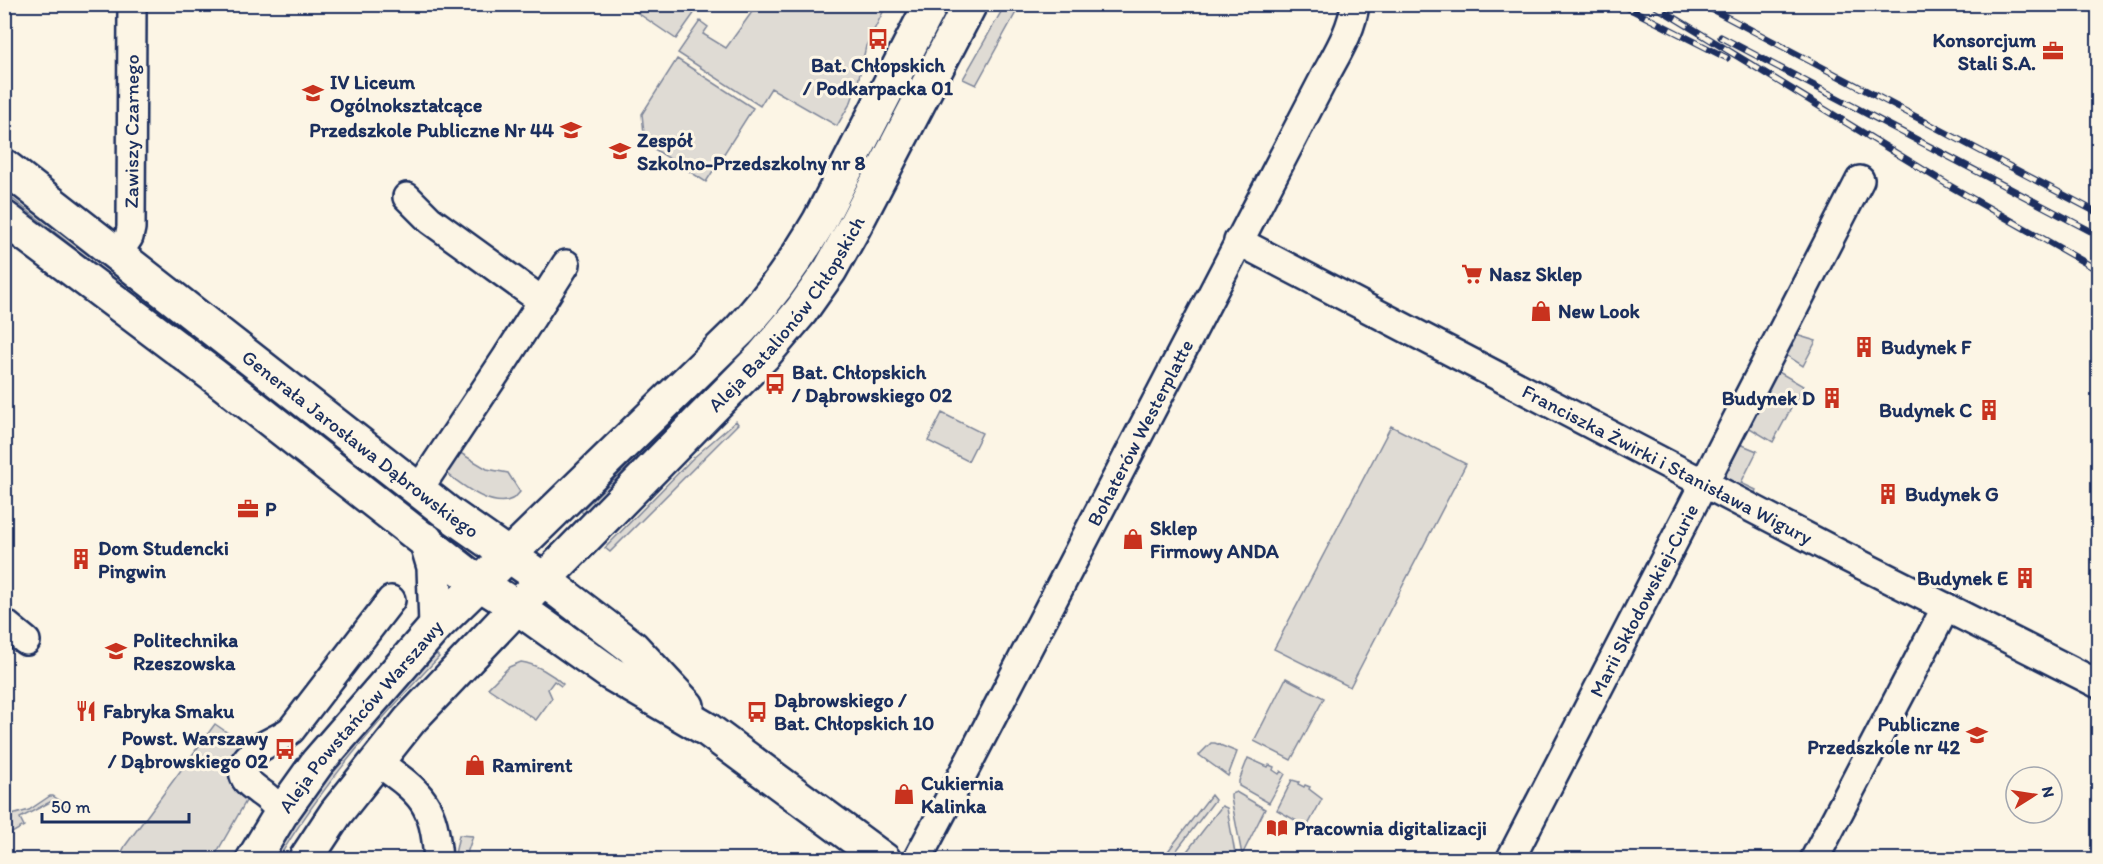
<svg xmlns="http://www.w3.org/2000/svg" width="2103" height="864" viewBox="0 0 2103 864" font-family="Itim,sans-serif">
	<rect width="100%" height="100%" fill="#fcf5e5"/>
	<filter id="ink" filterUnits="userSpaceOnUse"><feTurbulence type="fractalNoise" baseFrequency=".0167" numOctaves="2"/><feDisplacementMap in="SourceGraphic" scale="12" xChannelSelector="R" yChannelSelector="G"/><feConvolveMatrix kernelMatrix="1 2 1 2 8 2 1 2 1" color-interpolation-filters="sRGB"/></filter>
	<g filter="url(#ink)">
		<path fill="#dfdbd4" stroke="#7d8599" stroke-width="1.5" d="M 879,4 L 885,8 L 866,46 L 858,82 L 851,102 L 837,126 L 771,88 L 760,106 L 678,53 L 700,21 L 708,27 L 703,34 L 726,48 L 757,5 Z
			M 626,5 L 700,5 L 676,39 Z
			M 946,5 L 954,5 L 825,252 L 769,331 L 588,518 L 581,511 L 676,419 L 729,363 Z
			M 1005,5 L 1020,5 L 976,85 L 963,79 Z
			M 677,59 L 753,108 L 706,182 L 645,143 L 642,114 Z
			M 4,189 L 175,322 L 248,370 L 246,374 L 174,326 L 5,193 Z
			M 1796,335 L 1816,341 L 1803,366 L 1786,355 Z
			M 1777,371 L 1803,386 L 1773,442 L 1748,427 Z
			M 942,413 L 982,433 L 968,461 L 928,441 Z
			M 736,421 L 738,424 L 610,552 L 605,548 L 692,459 Z
			M 1391,426 L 1466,464 L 1350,687 L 1274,649 Z
			M 1740,444 L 1757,451 L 1741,483 L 1756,490 L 1753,498 L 1724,479 Z
			M 452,448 L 487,469 L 508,473 L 520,492 C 500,519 458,482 440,468 Z
			M 432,649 L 439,657 C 380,719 322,785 278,859 L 268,860 L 324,774 Z
			M 521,662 C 536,664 552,674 563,684 L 561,686 L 554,681 L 548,689 L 552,698 L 536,720 L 488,688 L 509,667 Z
			M 1286,678 L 1324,698 L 1291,760 L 1254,741 Z
			M 215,724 L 248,747 L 250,794 L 213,859 L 118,860 L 125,846 Z
			M 1211,743 L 1215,743 L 1237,752 L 1228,776 L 1199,755 Z
			M 1248,758 L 1268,767 L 1269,765 L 1274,767 L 1273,770 L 1279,774 L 1281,771 L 1285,774 L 1269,803 L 1239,786 L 1239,781 Z
			M 1292,780 L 1299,782 L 1298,784 L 1304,787 L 1305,785 L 1310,787 L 1309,789 L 1322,799 L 1307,827 L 1277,810 Z
			M 1236,792 L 1265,809 L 1242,855 L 1231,798 L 1231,794 Z
			M 1211,795 L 1215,800 L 1170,859 L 1162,859 Z
			M 50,796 L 53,796 L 66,805 L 63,810 L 52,801 L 20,818 L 24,826 L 5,837 L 5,817 L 29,810 Z
			M 1222,806 L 1227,808 L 1236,859 L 1181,859 Z
			M 459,835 L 473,836 L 465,859 L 454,859 Z"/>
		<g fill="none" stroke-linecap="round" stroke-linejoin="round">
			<defs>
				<g id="minor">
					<path d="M 407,197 L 430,220 L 542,301"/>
					<path id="s1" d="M 1238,241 L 1838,553 L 2098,684"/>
					<path id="s2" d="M 118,254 L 129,237 L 131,228 L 132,4"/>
					<path d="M 419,489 L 506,358 L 566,264"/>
					<path d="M 4,623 L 26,641"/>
					<path d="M 376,761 C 421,793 434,801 438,860"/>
					<path d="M 282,812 C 275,805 268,797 260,792 C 249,783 242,781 243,765 C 253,746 274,743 291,730 L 391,600"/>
					<path id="s3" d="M 917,860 L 971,758 L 1322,82 C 1334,58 1352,32 1355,4"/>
					<path id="s4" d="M 1510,860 L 1860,180"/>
					<path d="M 1814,860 L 1946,607"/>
				</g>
				<g id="major">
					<path id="s5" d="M 4,166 L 448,513 L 544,580 L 632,647 L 687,706"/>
					<path d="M 4,218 L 213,375 L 480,584 L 517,607 L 610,673 L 708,730 L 884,860"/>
					<path d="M 426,540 L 434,567 L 436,626"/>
					<path id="s6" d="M 253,860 L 282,812 L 317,763 L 436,626 L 740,330 C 771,297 796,261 819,222 L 931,4"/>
					<path id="s7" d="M 305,860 L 336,813 L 410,720 L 517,607 L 763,356 L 801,311 L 830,270 L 854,227 L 970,4"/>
				</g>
			</defs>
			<use href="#minor" stroke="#1b2f5e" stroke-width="32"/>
			<use href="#major" stroke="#1b2f5e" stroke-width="38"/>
			<use href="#minor" stroke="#fcf5e5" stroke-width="27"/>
			<use href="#major" stroke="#fcf5e5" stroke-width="33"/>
			<defs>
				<path id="rail" d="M 1620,4 L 1727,58
					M 1652,4 L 1950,186 L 2098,270
					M 1702,4 L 2098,213
					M 1721,37 L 2098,235"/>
			</defs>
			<use href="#rail" stroke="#1b2f5e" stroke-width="7"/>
			<use href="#rail" stroke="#fcf5e5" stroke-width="4.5" stroke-dasharray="14" stroke-linecap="butt"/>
		</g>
	</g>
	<defs>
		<symbol id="bus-bare" viewBox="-9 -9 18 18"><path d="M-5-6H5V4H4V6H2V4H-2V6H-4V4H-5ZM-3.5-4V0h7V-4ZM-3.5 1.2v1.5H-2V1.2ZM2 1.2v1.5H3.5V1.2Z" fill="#c8321e" stroke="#fcf5e5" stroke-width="2.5" paint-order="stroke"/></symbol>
		<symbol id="office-bare" viewBox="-9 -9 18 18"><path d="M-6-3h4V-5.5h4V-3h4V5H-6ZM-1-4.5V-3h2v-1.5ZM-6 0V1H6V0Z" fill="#c8321e" stroke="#fcf5e5" stroke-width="2.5" paint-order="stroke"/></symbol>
		<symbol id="school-bare" viewBox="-9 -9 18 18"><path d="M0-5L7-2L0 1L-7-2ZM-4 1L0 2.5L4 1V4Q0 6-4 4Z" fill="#c8321e" stroke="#fcf5e5" stroke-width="2.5" paint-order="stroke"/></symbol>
		<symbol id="supermarket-bare" viewBox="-9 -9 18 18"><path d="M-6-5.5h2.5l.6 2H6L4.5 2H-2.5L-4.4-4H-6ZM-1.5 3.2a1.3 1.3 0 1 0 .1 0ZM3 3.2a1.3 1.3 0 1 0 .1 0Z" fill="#c8321e" stroke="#fcf5e5" stroke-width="2.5" paint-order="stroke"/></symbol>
		<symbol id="shop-bare" viewBox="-9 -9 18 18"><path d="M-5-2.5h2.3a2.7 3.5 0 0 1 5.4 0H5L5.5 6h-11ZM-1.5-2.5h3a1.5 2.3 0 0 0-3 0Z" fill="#c8321e" stroke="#fcf5e5" stroke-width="2.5" paint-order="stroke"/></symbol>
		<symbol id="building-bare" viewBox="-9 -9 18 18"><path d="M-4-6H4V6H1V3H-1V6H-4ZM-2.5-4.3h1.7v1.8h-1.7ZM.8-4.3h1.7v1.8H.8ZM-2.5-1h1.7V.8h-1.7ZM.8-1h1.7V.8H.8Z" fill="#c8321e" stroke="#fcf5e5" stroke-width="2.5" paint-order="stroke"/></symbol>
		<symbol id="university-bare" viewBox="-9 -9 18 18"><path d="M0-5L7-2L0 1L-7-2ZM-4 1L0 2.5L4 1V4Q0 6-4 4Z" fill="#c8321e" stroke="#fcf5e5" stroke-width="2.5" paint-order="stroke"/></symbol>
		<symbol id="restaurant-bare" viewBox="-9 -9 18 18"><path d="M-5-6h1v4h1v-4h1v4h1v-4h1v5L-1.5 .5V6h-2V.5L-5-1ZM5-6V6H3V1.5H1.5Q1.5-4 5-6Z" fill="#c8321e" stroke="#fcf5e5" stroke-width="2.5" paint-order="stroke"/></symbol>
		<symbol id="library-bare" viewBox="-9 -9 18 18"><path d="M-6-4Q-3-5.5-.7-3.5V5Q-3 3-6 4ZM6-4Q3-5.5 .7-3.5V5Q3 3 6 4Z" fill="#c8321e" stroke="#fcf5e5" stroke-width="2.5" paint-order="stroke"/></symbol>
	</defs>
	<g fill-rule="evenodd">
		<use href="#bus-bare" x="863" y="24" width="30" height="30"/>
		<use href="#office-bare" x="2038" y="36" width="30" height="30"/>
		<use href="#school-bare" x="298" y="78" width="30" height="30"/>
		<use href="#school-bare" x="556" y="115" width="30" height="30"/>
		<use href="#school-bare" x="605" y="136" width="30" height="30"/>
		<use href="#supermarket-bare" x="1457" y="259" width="30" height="30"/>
		<use href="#shop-bare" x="1526" y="296" width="30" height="30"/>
		<use href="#building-bare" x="1849" y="332" width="30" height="30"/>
		<use href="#bus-bare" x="760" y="369" width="30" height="30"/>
		<use href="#building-bare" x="1817" y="383" width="30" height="30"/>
		<use href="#building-bare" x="1974" y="395" width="30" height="30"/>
		<use href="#building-bare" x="1873" y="479" width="30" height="30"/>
		<use href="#office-bare" x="233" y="494" width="30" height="30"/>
		<use href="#shop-bare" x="1118" y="524" width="30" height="30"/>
		<use href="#building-bare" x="66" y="544" width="30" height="30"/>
		<use href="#building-bare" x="2010" y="563" width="30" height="30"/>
		<use href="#university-bare" x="101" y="636" width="30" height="30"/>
		<use href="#restaurant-bare" x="71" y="696" width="30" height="30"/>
		<use href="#bus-bare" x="742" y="697" width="30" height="30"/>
		<use href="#school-bare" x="1962" y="720" width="30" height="30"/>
		<use href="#bus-bare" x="270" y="734" width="30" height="30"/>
		<use href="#shop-bare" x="460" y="750" width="30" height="30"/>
		<use href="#shop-bare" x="889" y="779" width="30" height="30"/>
		<use href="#library-bare" x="1262" y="813" width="30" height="30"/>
	</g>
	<g text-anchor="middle" stroke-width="6" stroke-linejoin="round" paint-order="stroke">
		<g font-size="20" font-weight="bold" fill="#1b2f5e" stroke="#fcf5e5" text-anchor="start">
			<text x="2036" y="47" text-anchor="end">Konsorcjum<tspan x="2036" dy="23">Stali S.A.</tspan></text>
			<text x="878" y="72" text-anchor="middle">Bat. Chłopskich<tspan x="878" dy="23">/ Podkarpacka 01</tspan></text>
			<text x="330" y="89">IV Liceum<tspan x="330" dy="23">Ogólnokształcące</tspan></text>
			<text x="554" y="137" text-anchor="end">Przedszkole Publiczne Nr 44</text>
			<text x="637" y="147">Zespół<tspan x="637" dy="23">Szkolno-Przedszkolny nr 8</tspan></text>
			<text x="1489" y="281">Nasz Sklep</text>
			<text x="1558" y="318">New Look</text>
			<text x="1881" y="354">Budynek F</text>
			<text x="792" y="379">Bat. Chłopskich<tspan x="792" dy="23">/ Dąbrowskiego 02</tspan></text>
			<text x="1815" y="405" text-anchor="end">Budynek D</text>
			<text x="1972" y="417" text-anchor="end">Budynek C</text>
			<text x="1905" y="501">Budynek G</text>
			<text x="265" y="516">P</text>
			<text x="1150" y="535">Sklep<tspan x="1150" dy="23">Firmowy ANDA</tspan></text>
			<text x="98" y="555">Dom Studencki<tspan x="98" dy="23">Pingwin</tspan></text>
			<text x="2008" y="585" text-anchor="end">Budynek E</text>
			<text x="133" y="647">Politechnika<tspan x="133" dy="23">Rzeszowska</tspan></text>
			<text x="774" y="707">Dąbrowskiego /<tspan x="774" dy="23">Bat. Chłopskich 10</tspan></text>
			<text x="103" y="718">Fabryka Smaku</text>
			<text x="1960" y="731" text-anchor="end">Publiczne<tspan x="1960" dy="23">Przedszkole nr 42</tspan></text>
			<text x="268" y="745" text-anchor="end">Powst. Warszawy<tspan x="268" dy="23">/ Dąbrowskiego 02</tspan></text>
			<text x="492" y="772">Ramirent</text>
			<text x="921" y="790">Cukiernia<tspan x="921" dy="23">Kalinka</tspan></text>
			<text x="1294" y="835">Pracownia digitalizacji</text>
		</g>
		<g font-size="20" fill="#1b2f5e" stroke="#fcf5e5">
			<text dy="7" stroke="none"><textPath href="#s2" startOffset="126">Zawiszy Czarnego</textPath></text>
			<text dy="7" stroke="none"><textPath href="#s7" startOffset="730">Aleja Batalionów Chłopskich</textPath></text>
			<text dy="7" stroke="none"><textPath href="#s3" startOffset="482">Bohaterów Westerplatte</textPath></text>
			<text dy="7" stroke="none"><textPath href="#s5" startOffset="452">Generała Jarosława Dąbrowskiego</textPath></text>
			<text dy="7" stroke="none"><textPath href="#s1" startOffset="484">Franciszka Żwirki i Stanisława Wigury</textPath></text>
			<text dy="7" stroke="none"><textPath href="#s4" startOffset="292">Marii Skłodowskiej-Curie</textPath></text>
			<text dy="7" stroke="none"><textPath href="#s6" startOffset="180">Aleja Powstańców Warszawy</textPath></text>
		</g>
	</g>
	<rect width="2103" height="864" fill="none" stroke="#fcf5e5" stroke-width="24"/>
	<rect x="12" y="12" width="2079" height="840" fill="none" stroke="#1b2f5e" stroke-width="2" filter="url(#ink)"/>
	<g transform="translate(2034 795) rotate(78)"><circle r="28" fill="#fcf5e5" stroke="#a2a6af" stroke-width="1.5"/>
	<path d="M0-4.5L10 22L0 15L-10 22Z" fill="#c8321e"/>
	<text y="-9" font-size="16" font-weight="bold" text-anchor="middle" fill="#1b2f5e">N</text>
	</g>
	<path d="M42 813v9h147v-9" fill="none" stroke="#1b2f5e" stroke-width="3"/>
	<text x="51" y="813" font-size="18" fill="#1b2f5e" stroke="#fcf5e5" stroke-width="4.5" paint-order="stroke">50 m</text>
</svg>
